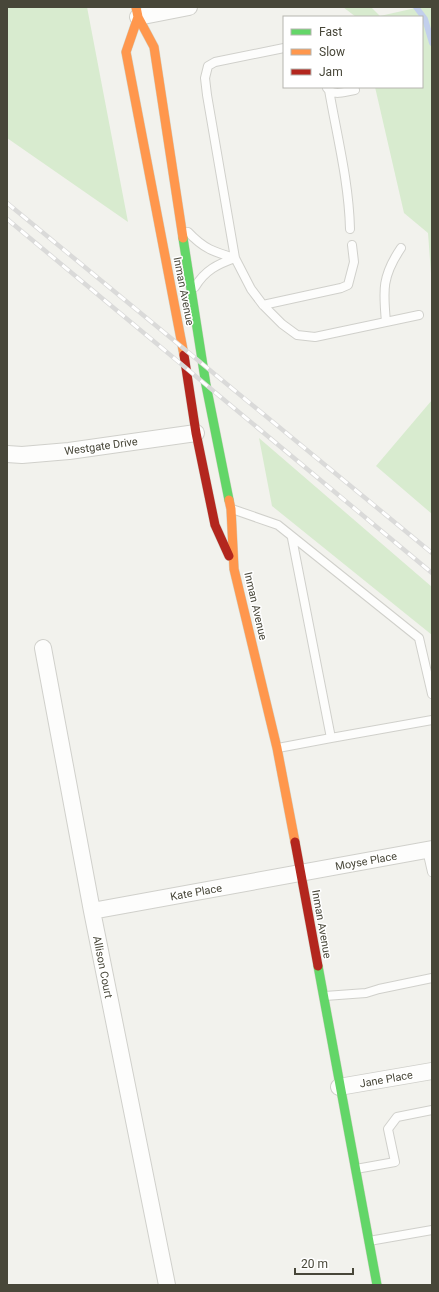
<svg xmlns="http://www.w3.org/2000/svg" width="439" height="1292" viewBox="0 0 439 1292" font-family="Roboto,sans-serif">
	<rect width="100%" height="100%" fill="#f2f2ed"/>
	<path fill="#d8ebcf" d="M 7,7 L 87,7 L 128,222 L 7,138 Z
		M 343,7 L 371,7 L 380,16 L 420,7 L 432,7 L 432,287 L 428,233 L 404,213 L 375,87 L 422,87 L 422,17 L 356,17 Z
		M 432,400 L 432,514 L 376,466 Z
		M 259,438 L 432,587 L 432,635 L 272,506 Z"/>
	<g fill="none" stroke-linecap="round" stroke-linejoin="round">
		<path stroke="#c2cfec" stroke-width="6" d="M 416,7 L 425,19 L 432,43"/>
		<defs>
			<path id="lane" d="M 284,48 L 215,62 L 208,66 L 205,78 L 207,95 L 235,258 L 251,289 L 263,305 L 282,324 L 297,335 L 315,337 L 419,315
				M 327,88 C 333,97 346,91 355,90
				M 329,90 C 337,136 349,183 350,229
				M 188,232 C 204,249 214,252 235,258
				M 195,287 C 205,270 218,264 235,258
				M 263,305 L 341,288 L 348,285 L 354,262 L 352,245
				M 386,322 C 383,290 382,276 401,248
				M 232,509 L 278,525 L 419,638 L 432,694
				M 331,738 L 432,720
				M 278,748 L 331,738 L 292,538
				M 427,850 L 432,872
				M 325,996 L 366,993 L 379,989 L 432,978
				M 356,1169 L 395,1162 L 388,1129 L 397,1117 L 432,1110
				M 369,1241 L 432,1230"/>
			<path id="street" d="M 138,17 L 189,7
				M 7,454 L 22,455 L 69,451 L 196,433
				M 43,648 L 92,911 L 167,1285
				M 92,911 L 432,849
				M 339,1087 L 432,1071"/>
			<path id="fast" d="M 183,238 L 206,385 L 229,500
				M 318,966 L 377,1285"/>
			<path id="slow" d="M 136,7 L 138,17 L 154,47 L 183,238
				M 138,17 L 126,52 L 184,355
				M 229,500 L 231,509 L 234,569 L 277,748 L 295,842"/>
			<path id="jam" d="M 184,355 L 196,433 L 215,525 L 229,556
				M 295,842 L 318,966"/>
		</defs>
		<use href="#lane" stroke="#d0d0cb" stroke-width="10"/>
		<use href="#street" stroke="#d0d0cb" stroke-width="18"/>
		<use href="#fast" stroke="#d2d2c6" stroke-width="10"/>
		<use href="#slow" stroke="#d2d2c6" stroke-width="10"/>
		<use href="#jam" stroke="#d2d2c6" stroke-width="10"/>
		<use href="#lane" stroke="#fdfdfc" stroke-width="8"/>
		<use href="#street" stroke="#fdfdfc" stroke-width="16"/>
		<use href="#fast" stroke="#63d668" stroke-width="9"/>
		<use href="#slow" stroke="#ff974d" stroke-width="9"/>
		<use href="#jam" stroke="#b3261e" stroke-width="9"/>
		<defs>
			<path id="rail" d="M 7,203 L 432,553
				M 7,219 L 432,573"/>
		</defs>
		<use href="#rail" stroke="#dadad9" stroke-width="4.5"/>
		<use href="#rail" stroke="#fff" stroke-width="3" stroke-dasharray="9" stroke-linecap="butt"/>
	</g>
	<g text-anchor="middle" stroke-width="3" stroke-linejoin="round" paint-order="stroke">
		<g font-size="11" fill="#484739" stroke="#fff">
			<text transform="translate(184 291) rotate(79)" y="4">Inman Avenue</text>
			<text transform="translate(101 446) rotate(-8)" y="4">Westgate Drive</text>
			<text transform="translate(256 606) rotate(77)" y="4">Inman Avenue</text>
			<text transform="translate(366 861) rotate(-10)" y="4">Moyse Place</text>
			<text transform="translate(196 892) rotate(-10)" y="4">Kate Place</text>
			<text transform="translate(322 924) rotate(80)" y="4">Inman Avenue</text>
			<text transform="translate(103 967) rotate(79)" y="4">Allison Court</text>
			<text transform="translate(386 1079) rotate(-10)" y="4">Jane Place</text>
		</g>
	</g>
	<rect width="439" height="1292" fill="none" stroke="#484739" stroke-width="16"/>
	<rect x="283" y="16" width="140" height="72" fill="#ffffff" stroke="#b6b5b0"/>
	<rect x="291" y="29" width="20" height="6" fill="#63d668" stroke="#b6b5b0"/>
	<text x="319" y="36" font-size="12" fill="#484739">Fast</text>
	<rect x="291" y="49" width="20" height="6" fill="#ff974d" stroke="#b6b5b0"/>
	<text x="319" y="56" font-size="12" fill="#484739">Slow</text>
	<rect x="291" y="69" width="20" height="6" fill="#b3261e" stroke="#b6b5b0"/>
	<text x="319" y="76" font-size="12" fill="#484739">Jam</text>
	<path d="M295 1268v6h58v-6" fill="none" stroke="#484739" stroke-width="2"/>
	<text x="301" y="1268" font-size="12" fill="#484739" stroke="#ffffff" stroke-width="3" paint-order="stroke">20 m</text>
</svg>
